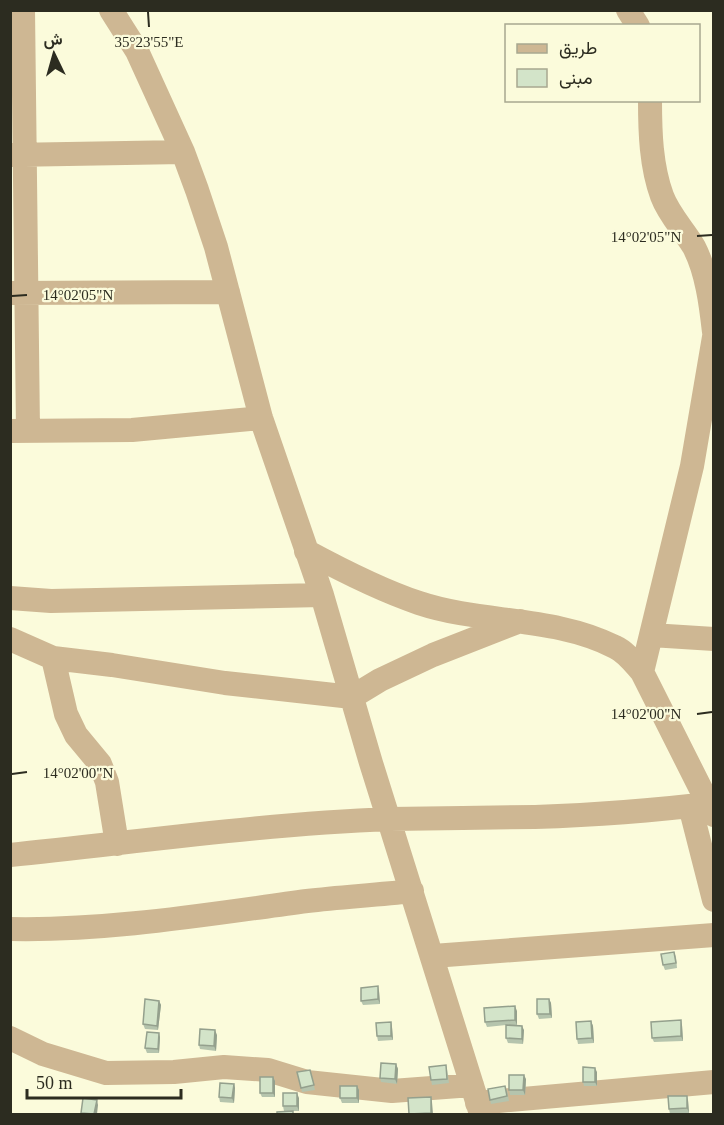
<svg xmlns="http://www.w3.org/2000/svg" width="724" height="1125" viewBox="0 0 724 1125" font-family="'Times New Roman',Vazirmatn,serif">
	<rect width="100%" height="100%" fill="#fbfbdb"/>
	<g fill="none" stroke-linecap="round" stroke-linejoin="round">
		<path stroke="#ceb793" stroke-width="24" d="M 23,10 L 28,430
			M 111,10 L 137,51 L 183,152 L 197,190 L 216,247 L 261,418 L 322,595 L 371,763 L 481,1114
			M 628,10 L 638,26
			M 650,100 C 650,132 651,166 662,196 C 669,215 684,230 694,247 C 707,272 711,305 714,332
			M 10,155 L 183,152
			M 10,293 L 228,292
			M 10,431 L 132,430 L 261,418
			M 306,551 C 343,571 380,590 419,603 C 482,624 554,616 615,647 C 626,652 634,663 642,672 L 714,815
			M 10,598 L 51,601 L 322,595
			M 651,635 L 714,639
			M 10,639 L 53,658 L 112,665 L 225,683 L 352,697 L 380,680 L 433,655 L 520,621
			M 53,658 L 66,714 L 76,735 L 100,764 L 107,782 L 117,844
			M 642,672 L 692,466 L 714,337
			M 690,806 L 714,900
			M 10,855 C 137,842 263,824 390,819 C 438,818 487,818 535,817 C 592,815 650,811 707,804
			M 10,929 C 110,931 209,914 307,901 C 342,897 377,895 412,891
			M 433,956 L 714,935
			M 10,1038 L 43,1054 L 106,1073 L 174,1072 L 224,1067 L 268,1070 L 307,1082 L 392,1091 L 472,1085
			M 477,1103 L 714,1082"/>
	</g>
	<path fill="#b5c4ad" d="M 674,952 L 676,957 L 677,968 L 665,970 L 663,965 Z
		M 379,991 L 380,1004 L 363,1005 L 361,1001 Z
		M 549,999 L 551,1003 L 552,1018 L 539,1019 L 537,1014 Z
		M 159,1001 L 161,1005 L 158,1030 L 145,1029 L 143,1024 Z
		M 517,1011 L 517,1025 L 508,1025 L 524,1030 L 523,1044 L 508,1043 L 506,1038 L 506,1025 L 487,1027 L 485,1022 Z
		M 591,1021 L 593,1026 L 594,1043 L 578,1044 L 577,1039 Z
		M 391,1022 L 392,1027 L 393,1040 L 378,1041 L 377,1036 Z
		M 682,1025 L 683,1041 L 654,1042 L 652,1038 Z
		M 217,1035 L 216,1051 L 200,1049 L 199,1045 Z
		M 160,1037 L 159,1053 L 147,1053 L 145,1048 Z
		M 396,1064 L 398,1069 L 397,1084 L 381,1082 L 380,1078 Z
		M 446,1065 L 447,1069 L 449,1083 L 432,1085 L 431,1080 Z
		M 310,1070 L 315,1090 L 302,1092 L 301,1088 Z
		M 597,1072 L 597,1086 L 584,1086 L 583,1082 Z
		M 273,1077 L 275,1081 L 275,1097 L 262,1097 L 260,1093 Z
		M 526,1079 L 525,1095 L 510,1095 L 509,1090 Z
		M 234,1084 L 235,1088 L 234,1103 L 220,1102 L 219,1097 Z
		M 357,1086 L 359,1090 L 359,1103 L 342,1103 L 340,1098 Z
		M 507,1090 L 509,1101 L 491,1104 L 490,1100 Z
		M 299,1098 L 299,1111 L 284,1111 L 283,1106 Z
		M 688,1100 L 689,1113 L 670,1114 L 669,1109 Z"/>
	<path fill="#94a08d" d="M 378,986 L 379,991 L 380,1004 L 378,999 Z
		M 549,999 L 551,1003 L 552,1018 L 550,1014 Z
		M 159,1001 L 161,1005 L 158,1030 L 157,1026 Z
		M 515,1006 L 517,1011 L 517,1025 L 515,1020 Z
		M 681,1020 L 682,1025 L 683,1041 L 681,1036 Z
		M 591,1021 L 593,1026 L 594,1043 L 592,1038 Z
		M 391,1022 L 392,1027 L 393,1040 L 391,1036 Z
		M 522,1026 L 524,1030 L 523,1044 L 522,1039 Z
		M 215,1030 L 217,1035 L 216,1051 L 214,1046 Z
		M 159,1033 L 160,1037 L 159,1053 L 158,1049 Z
		M 396,1064 L 398,1069 L 397,1084 L 395,1079 Z
		M 595,1068 L 597,1072 L 597,1086 L 595,1082 Z
		M 524,1075 L 526,1079 L 525,1095 L 523,1090 Z
		M 273,1077 L 275,1081 L 275,1097 L 273,1093 Z
		M 234,1084 L 235,1088 L 234,1103 L 232,1098 Z
		M 357,1086 L 359,1090 L 359,1103 L 357,1098 Z
		M 297,1093 L 299,1098 L 299,1111 L 297,1106 Z
		M 687,1096 L 688,1100 L 689,1113 L 687,1108 Z
		M 431,1097 L 432,1102 L 433,1114 L 431,1113 Z
		M 97,1100 L 98,1105 L 97,1114 L 94,1114 Z"/>
	<path fill="#d3e4c9" stroke="#94a08d" stroke-width="1.5" d="M 674,952 L 676,963 L 663,965 L 661,954 Z
		M 378,986 L 378,999 L 361,1001 L 361,988 Z
		M 145,999 L 159,1001 L 157,1026 L 143,1024 Z
		M 537,999 L 549,999 L 550,1014 L 537,1014 Z
		M 515,1006 L 515,1020 L 485,1022 L 484,1008 Z
		M 681,1020 L 681,1036 L 652,1038 L 651,1022 Z
		M 591,1021 L 592,1038 L 577,1039 L 576,1022 Z
		M 391,1022 L 391,1036 L 377,1036 L 376,1023 Z
		M 506,1025 L 522,1026 L 522,1039 L 506,1038 Z
		M 200,1029 L 215,1030 L 214,1046 L 199,1045 Z
		M 147,1032 L 159,1033 L 158,1049 L 145,1048 Z
		M 381,1063 L 396,1064 L 395,1079 L 380,1078 Z
		M 446,1065 L 447,1079 L 431,1080 L 429,1067 Z
		M 583,1067 L 595,1068 L 595,1082 L 583,1082 Z
		M 310,1070 L 314,1085 L 301,1088 L 297,1072 Z
		M 509,1075 L 524,1075 L 523,1090 L 509,1090 Z
		M 260,1077 L 273,1077 L 273,1093 L 260,1093 Z
		M 220,1083 L 234,1084 L 232,1098 L 219,1097 Z
		M 340,1086 L 357,1086 L 357,1098 L 340,1098 Z
		M 505,1086 L 507,1096 L 490,1100 L 488,1089 Z
		M 283,1093 L 297,1093 L 297,1106 L 283,1106 Z
		M 668,1096 L 687,1096 L 687,1108 L 669,1109 Z
		M 431,1097 L 431,1113 L 409,1114 L 408,1098 Z
		M 83,1098 L 97,1100 L 94,1114 L 81,1113 Z
		M 293,1111 L 293,1114 L 277,1114 L 277,1112 Z"/>
	<path fill="none" stroke="#2c2c20" stroke-width="2" d="M 148,12 L 149,27M 697,236 L 712,235M 12,296 L 27,295M 697,714 L 712,712M 12,774 L 27,772"/>
	<g font-size="15" text-anchor="middle" fill="#2c2c20" stroke="#fbfbdb" stroke-width="4.5" stroke-linejoin="round" paint-order="stroke">
		<text x="149" y="47">35°23'55"E</text>
		<text x="646" y="242">14°02'05"N</text>
		<text x="78" y="300">14°02'05"N</text>
		<text x="646" y="719">14°02'00"N</text>
		<text x="78" y="778">14°02'00"N</text>
	</g>
	<rect width="724" height="1125" fill="none" stroke="#2c2c20" stroke-width="24"/>
	<rect x="505" y="24" width="195" height="78" fill="#fbfbdb" stroke="#a8a890" stroke-width="1.5"/>
	<rect x="517" y="44" width="30" height="9" fill="#ceb793" stroke="#a8a890" stroke-width="1.5"/>
	<text x="559" y="54" font-size="18" fill="#2c2c20">طريق</text>
	<rect x="517" y="69" width="30" height="18" fill="#d3e4c9" stroke="#a8a890" stroke-width="1.5"/>
	<text x="559" y="84" font-size="18" fill="#2c2c20">مبنى</text>
	<g transform="translate(54 54) rotate(355)" stroke="#fbfbdb" stroke-width="4.5" paint-order="stroke">
	<path d="M0-4.5L10 22L0 15L-10 22Z" fill="#2c2c20"/>
	<text y="-9" font-size="16" font-weight="bold" text-anchor="middle" fill="#2c2c20">ش</text>
	</g>
	<path d="M27 1089v9h154v-9" fill="none" stroke="#2c2c20" stroke-width="3"/>
	<text x="36" y="1089" font-size="18" fill="#2c2c20" stroke="#fbfbdb" stroke-width="4.5" paint-order="stroke">50 m</text>
</svg>
